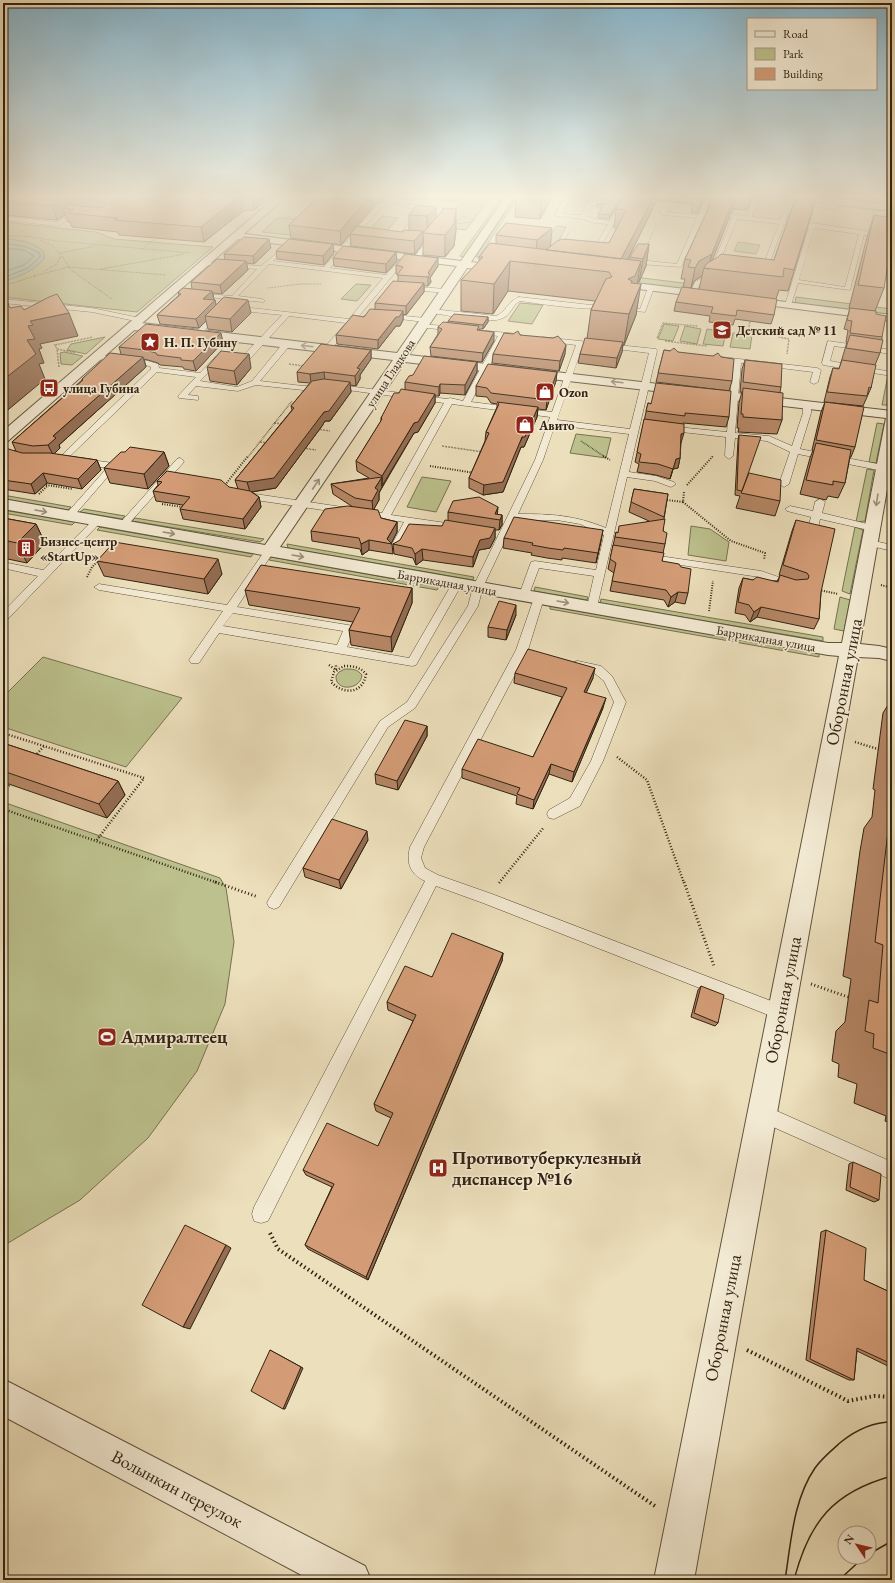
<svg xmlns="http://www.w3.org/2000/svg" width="895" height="1583" viewBox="0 0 895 1583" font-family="'EB Garamond',serif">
	<rect width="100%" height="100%" fill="#ecdfbb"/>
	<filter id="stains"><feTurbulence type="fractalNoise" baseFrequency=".005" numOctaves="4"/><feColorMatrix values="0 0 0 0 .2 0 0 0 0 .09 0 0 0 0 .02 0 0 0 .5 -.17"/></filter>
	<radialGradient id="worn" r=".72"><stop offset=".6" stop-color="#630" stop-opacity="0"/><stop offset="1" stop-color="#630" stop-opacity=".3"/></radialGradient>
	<path fill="#bcc18d" stroke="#777250" d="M 466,196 L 491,196 L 466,230 L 441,227 Z
		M 503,196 L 506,196 L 463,257 L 460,256 Z
		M 516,196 L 519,196 L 479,257 L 476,257 Z
		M 809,196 L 892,196 L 892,205 Z
		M 382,216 L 398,218 L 387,231 L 370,229 Z
		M 277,218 L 295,219 L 288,227 L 327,232 L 332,240 L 262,232 Z
		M 3,222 L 96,232 L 114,239 L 213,247 L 137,312 L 3,297 Z
		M 556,226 L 566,227 L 554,250 L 543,249 Z
		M 738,242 L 760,245 L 756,254 L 734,251 Z
		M 627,276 L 691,284 L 689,290 L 623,282 Z
		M 356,284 L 371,285 L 357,301 L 341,299 Z
		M 796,297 L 892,309 L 892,316 L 795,304 Z
		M 520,303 L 543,305 L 532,324 L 508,321 Z
		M 664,324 L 679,326 L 673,341 L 658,339 Z
		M 685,326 L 701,329 L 697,344 L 680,341 Z
		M 707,329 L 726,332 L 723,346 L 703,344 Z
		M 733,333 L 752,335 L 750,349 L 730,347 Z
		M 105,337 L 86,354 L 67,350 L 71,344 Z
		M 64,352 L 83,356 L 72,365 L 61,364 L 60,353 Z
		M 888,375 L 892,375 L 892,385 L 887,405 L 882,405 Z
		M 877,423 L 884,424 L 876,463 L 869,462 Z
		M 576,434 L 611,438 L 606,458 L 570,453 Z
		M 867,469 L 874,470 L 865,521 L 856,522 Z
		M 422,477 L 451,481 L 436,512 L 407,507 Z
		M 3,495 L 71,507 L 68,510 L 3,499 Z
		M 84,509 L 125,516 L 122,519 L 80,512 Z
		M 3,510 L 75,522 L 72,525 L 3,513 Z
		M 135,518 L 264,539 L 260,542 L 132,521 Z
		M 691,526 L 710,529 L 729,542 L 726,561 L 688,555 Z
		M 100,527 L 253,554 L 251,557 L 97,530 Z
		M 855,527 L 863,530 L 850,594 L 842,591 Z
		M 287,544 L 474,577 L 473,580 L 288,548 Z
		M 271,557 L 439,587 L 437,590 L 269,560 Z
		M 535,587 L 588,597 L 587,600 L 534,591 Z
		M 840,597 L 850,600 L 844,631 L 834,629 Z
		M 601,599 L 823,637 L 823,641 L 600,603 Z
		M 550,606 L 819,653 L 819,657 L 550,609 Z
		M 43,657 L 182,698 L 126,767 L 3,727 L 3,697 Z
		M 345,669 C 353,669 357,669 362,675 C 361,690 335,692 336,676 L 339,672 Z
		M 3,802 L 220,878 L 226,888 L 234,942 L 225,1004 L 197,1071 L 148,1138 L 80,1200 L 3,1246 Z"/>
	<path fill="#99bdad" stroke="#707f6f" d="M 3,239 C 18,239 33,242 44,252 L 44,259 C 33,272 19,276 3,282 Z"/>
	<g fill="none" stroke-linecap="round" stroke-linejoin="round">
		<path stroke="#667060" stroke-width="1" d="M 3,243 L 27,247 L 40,253 L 40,257 L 28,268 L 3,278
			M 3,248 L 24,250 L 34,256 L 24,265 L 3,272"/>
		<defs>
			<path id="service" d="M 432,196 L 437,196 L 401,239 L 399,240 L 396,238 L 397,237 L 424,205 L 395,203 L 381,207 L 330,268 L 386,275 L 403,256 L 408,257 L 330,351 L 327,351 L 323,349 L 346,323 L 289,316 L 248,361 L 242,361 L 242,357 L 282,315 L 233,310 L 230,308 L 233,306 L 349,319 L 383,278 L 269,264 L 238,296 L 262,299 L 265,301 L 264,302 L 235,300 L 200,335 L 198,336 L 194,334 L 228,299 L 197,296 L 194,294 L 195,293 L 232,296 L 257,269 L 206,265 L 203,263 L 204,262 L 261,266 L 290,242 L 293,244 L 292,245 L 273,261 L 324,267 L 377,205 L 395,199 L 427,202 Z
				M 566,196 L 571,196 L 562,214 L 581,215 L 591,196 L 596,196 L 594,202 L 621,204 L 625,197 L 632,196 L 629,199 L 596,254 L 590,257 L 587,255 L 592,252 L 608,224 L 594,223 L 582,219 L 556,216 L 555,215 ZM 592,205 L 619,207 L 610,221 L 595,219 L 586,216 Z
				M 707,196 L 713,196 L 681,267 L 640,264 L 629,266 L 629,264 L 639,260 L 677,264 L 697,218 L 663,215 L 660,213 L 665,203 L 668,201 L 671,203 L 666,212 L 699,215 Z
				M 755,196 L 761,196 L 752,217 L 780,220 L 784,211 L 792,209 L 793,203 L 796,201 L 837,205 L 840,207 L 837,209 L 798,205 L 796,211 L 788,213 L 785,221 L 791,223 L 784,224 L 765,276 L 762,278 L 759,276 L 779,224 L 737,219 L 716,271 L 712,277 L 700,284 L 695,294 L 691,294 L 690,293 L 695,282 L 708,275 L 710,271 L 732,218 L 727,216 L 730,214 L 747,216 Z
				M 78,210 L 83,211 L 58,226 L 3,220 L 3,216 L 57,222 Z
				M 812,223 L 892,235 L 892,239 L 864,235 L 850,290 L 798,283 L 791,305 L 786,306 L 785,305 L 809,227 L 805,225 ZM 814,228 L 859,234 L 845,287 L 799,280 Z
				M 432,235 L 437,236 L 418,259 L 414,259 L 414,257 Z
				M 407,286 L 445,289 L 448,291 L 445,293 L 405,289 L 405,287 Z
				M 651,286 L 654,288 L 645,312 L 626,310 L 625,309 L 628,307 L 640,309 L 648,288 Z
				M 519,297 L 591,305 L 603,304 L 606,306 C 597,313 535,303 520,301 C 512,305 511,315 503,318 C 490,325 448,315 432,313 L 429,311 L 432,309 L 496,316 C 506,312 508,301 519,297 Z
				M 3,299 L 92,308 L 140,318 L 143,320 L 140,322 L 92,312 L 3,303 Z
				M 385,314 L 425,318 L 428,320 L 425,322 L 383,317 L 382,316 Z
				M 421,324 L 456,327 L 459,329 L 456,331 L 419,327 L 419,325 Z
				M 477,330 L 519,334 L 523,336 L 519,338 L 505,337 L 471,402 L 552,412 L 576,345 L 545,341 L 541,339 L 542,337 L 656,349 L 657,351 L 629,472 L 656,476 L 674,482 L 676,484 L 671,487 L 655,481 L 627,477 L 597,607 L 592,610 L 587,607 L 594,576 L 539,568 L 528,597 L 524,598 L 519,595 L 531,562 L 535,561 L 596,570 L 604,535 L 580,524 L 557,520 L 515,520 L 483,587 L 478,606 L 415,708 L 388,727 L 279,907 L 274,909 L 269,907 L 267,903 L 269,899 L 380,721 L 407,702 L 468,606 L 473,587 L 535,460 L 550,417 L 452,404 L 391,515 L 460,525 L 465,528 L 460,531 L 413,524 L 399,550 L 394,553 L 389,550 L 404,522 L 242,498 L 237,495 L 242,492 L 382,513 L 444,403 L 325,387 L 303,390 L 256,385 L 238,391 L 196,386 L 188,395 L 198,396 L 198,400 L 179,398 L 178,396 L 196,377 L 157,372 L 69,457 L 113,463 L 117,466 L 72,518 L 69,519 L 64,516 L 66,514 L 107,468 L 62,462 L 58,459 L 151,369 L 151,367 L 146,365 L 97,359 L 93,357 L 97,355 L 148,361 L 158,364 L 159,368 L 200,373 L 235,336 L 238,336 L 242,338 L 241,340 L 200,381 L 237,387 L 252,381 L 284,342 L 287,342 L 291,344 L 260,381 L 303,386 L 325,383 L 447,399 L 450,398 L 463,401 L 498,336 L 475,333 L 473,332 ZM 583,345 L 649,353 L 630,429 L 557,420 ZM 555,425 L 629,434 L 606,528 C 574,515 552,514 518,514 L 543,460 Z
				M 828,341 L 892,350 L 892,354 L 834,346 L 830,361 L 892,372 L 892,376 L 823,365 L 822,363 Z
				M 713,356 L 817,368 L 821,370 L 818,382 L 814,384 L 810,382 L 813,372 L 741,363 L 735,433 L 769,436 L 792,446 L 803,413 L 803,405 L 807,403 L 811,405 L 811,413 L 800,449 L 883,465 L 887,468 L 883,471 L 798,454 L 789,484 L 784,487 L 779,484 L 790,452 L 767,441 L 735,438 L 733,456 L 729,459 L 725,456 L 726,437 L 664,430 L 663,428 L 667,426 L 727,432 L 733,362 L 713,360 Z
				M 180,458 L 184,461 L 183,463 L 126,527 L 120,527 L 118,525 L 120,523 L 177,459 Z
				M 820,499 L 825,502 L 822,513 L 876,526 L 878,528 L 873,531 L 820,519 L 818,528 L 813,531 L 808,528 L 811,517 L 787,511 L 785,509 L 790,506 L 813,511 L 815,502 Z
				M 97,518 L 100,519 L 102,521 L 100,523 L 7,620 L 3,621 L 3,612 L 38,576 L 3,568 L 3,562 L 43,570 L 94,519 Z
				M 870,540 L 892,545 L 892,551 L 867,545 L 865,543 L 867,541 Z
				M 269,548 L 274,551 L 237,607 L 354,626 L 355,629 L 347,647 L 409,658 L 453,582 L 461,582 L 462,584 L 416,665 L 412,666 L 219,633 L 199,663 L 191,663 L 189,660 L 223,611 L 99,590 L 94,587 L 99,584 L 227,605 L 266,549 ZM 233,613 L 343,631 L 337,645 L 223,626 Z
				M 646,554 L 761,571 L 799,584 L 800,586 L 795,589 L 779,585 L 759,577 L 642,559 L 641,557 Z
				M 539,595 L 544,598 L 528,650 L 424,847 L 421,858 L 425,868 L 438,875 L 492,894 L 787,1007 L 789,1012 L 787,1017 L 781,1020 L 483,903 L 436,886 L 268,1221 L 261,1223 L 254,1221 L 252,1214 L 254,1207 L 425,881 C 410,874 406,863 410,847 L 516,650 L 534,598 Z
				M 578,661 L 601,666 L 612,676 L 626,702 L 603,761 L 580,806 L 554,819 L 549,818 L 547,814 L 549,810 L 570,798 L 591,761 L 614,702 L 604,681 L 593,672 L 574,668 L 572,665 L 574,662 Z
				M 761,1104 L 892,1162 L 892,1180 L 755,1119 L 752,1113 L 755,1107 Z"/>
			<path id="minor" d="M 506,196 L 515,196 L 471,262 L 504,266 L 509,269 L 504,272 L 467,268 L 409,355 L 892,411 L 892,461 L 860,644 L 879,646 L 892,649 L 892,661 L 879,658 L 858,657 L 694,1580 L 654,1580 L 839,656 L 828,655 L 3,509 L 3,499 L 265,545 L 393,360 L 133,330 L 129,328 L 127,326 L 129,324 L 133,322 L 397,353 L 457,266 L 237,239 L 234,238 L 232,236 L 234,234 L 237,233 L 461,261 ZM 405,362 L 886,418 L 842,643 L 828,643 L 280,547 Z
				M 779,196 L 810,196 L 892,205 L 892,211 L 783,199 Z
				M 611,280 L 710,292 L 716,295 L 710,298 L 607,285 L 606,283 L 607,281 Z
				M 746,297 L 892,315 L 892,321 L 742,302 L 740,300 Z
				M 3,1379 L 365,1566 L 371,1580 L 311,1580 L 3,1416 Z"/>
			<path id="tertiary" d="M 277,196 L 287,196 L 8,441 L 3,442 L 3,431 Z"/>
		</defs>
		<use href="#service" stroke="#60523c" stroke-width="1"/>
		<use href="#minor" stroke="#60523c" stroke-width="2"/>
		<use href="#tertiary" stroke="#60523c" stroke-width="2"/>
		<path stroke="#322312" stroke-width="1" stroke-dasharray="0.5 1" stroke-linecap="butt" d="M 282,216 L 299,217
			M 463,216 L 475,221
			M 453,224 L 463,216 L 478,196
			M 454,224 L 473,222
			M 3,236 L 24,236
			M 24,236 L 58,241 L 190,253
			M 40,240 L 53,246 L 61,256 L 57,264 L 43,272
			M 564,241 L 571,230
			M 646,247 L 657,224
			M 141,250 L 155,239
			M 60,253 L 95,246
			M 62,256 L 71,270 L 112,299
			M 101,269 L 185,254
			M 34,276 L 69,267 L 166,275
			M 3,286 L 35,276
			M 268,288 L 301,284 L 321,284"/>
		<path stroke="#322312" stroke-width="1.5" stroke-dasharray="0.5 1" stroke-linecap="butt" d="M 748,333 L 750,321
			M 778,337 L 789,339 L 787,354
			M 657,338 L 663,323 L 698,326
			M 665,341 L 707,346
			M 57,349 L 76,353
			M 289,364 L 304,366
			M 59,367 L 57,349 L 55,345 L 93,337
			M 274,423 L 283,424
			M 317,429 L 330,431
			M 581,441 L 605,457
			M 260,442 L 269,443
			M 442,446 L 483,452
			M 303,448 L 316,450
			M 248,457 L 292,401"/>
		<path stroke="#322312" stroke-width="2" stroke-dasharray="1 1.5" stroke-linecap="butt" d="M 603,456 L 610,460
			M 430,466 L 475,473
			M 46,485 L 73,489
			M 225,485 L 248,456
			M 687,485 L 713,456
			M 39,494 L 48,485
			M 667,500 L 683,502 L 684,492
			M 683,502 L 731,541 L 765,553 L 764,560
			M 162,504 L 183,507
			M 87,577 L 92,567 L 99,560
			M 881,585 L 892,588
			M 819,590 L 838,594
			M 709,611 L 713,581"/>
		<path stroke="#322312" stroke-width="2.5" stroke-dasharray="1 2" stroke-linecap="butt" d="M 329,665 L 336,670 L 336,665
			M 344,666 C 353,666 360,667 366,674 C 363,694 344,695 331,682 L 334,672 Z
			M 3,733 L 144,778 L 96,841
			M 855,742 L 881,750
			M 35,756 L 44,746
			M 617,757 L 647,780 L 684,883
			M 3,793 L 12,782
			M 3,809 L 218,883
			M 499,883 L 544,827"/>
		<path stroke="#322312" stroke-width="3" stroke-dasharray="1 2.5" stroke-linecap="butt" d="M 215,882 L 258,897
			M 684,882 L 714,966
			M 811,984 L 848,997"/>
		<path stroke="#322312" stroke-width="4" stroke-dasharray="1.5 3" stroke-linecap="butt" d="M 270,1233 L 278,1249 L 655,1506
			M 747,1350 L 848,1401 L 874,1396 L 892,1397"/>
		<use href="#service" fill="#f3ead3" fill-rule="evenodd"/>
		<use href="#minor" fill="#f3ead3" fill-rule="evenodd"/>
		<use href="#tertiary" fill="#f3ead3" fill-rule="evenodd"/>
		<path stroke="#322312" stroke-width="1.5" d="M 869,1554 L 892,1541
			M 785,1580 C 791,1543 793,1500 815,1468 C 822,1458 832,1450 841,1442 C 856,1430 873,1422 892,1422
			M 794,1580 C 809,1522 833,1492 892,1476
			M 839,1580 L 864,1557"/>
	</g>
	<path fill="#b58665" stroke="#322312" d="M 3,196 L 271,196 L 254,210 L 243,211 L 204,242 L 119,235 L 118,232 L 72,227 L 70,222 L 68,222 L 65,215 L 57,220 L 3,215 Z
		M 319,196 L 430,196 L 427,200 L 386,196 L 381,202 L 376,204 L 353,230 L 402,232 L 409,230 L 409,215 L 417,205 L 436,218 L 443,210 L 443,208 L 456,230 L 454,246 L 445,257 L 423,255 L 423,237 L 423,243 L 415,254 L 351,246 L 350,234 L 341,245 L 291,238 L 289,225 Z
		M 435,196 L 462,196 L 458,202 L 435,200 Z
		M 518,196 L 553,196 L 540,219 L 515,217 L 516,199 Z
		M 601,196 L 624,196 L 620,202 L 601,201 Z
		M 625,196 L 705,196 L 698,213 L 691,213 L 693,204 L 672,202 L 669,200 L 665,201 L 657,200 L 628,259 L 630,260 L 630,257 L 649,244 L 646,266 L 639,282 L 637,281 L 636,315 L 624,345 L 623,345 L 622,352 L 616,368 L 578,363 L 580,354 L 587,339 L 591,310 L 595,301 L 508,291 L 493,314 L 461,311 L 461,280 L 479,262 L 479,257 L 496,244 L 496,235 L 506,223 L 550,247 L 609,243 L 617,228 L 614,228 L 616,209 Z
		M 710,196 L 752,196 L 747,210 L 733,209 L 731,213 L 730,213 L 729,218 L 712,260 L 774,260 L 796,196 L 817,196 L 788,291 L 779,290 L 776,299 L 774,315 L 771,324 L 735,319 L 733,325 L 709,322 L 710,316 L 674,311 L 676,302 L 699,289 L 702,276 L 694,281 L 691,288 L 683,287 L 685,279 L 681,279 L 685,259 L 706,215 Z
		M 597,204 L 617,204 L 616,208 L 609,219 L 598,218 L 598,214 L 602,208 L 597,208 Z
		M 874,215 L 884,288 L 875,311 L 882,337 L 882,340 L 880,353 L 875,365 L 871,388 L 863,406 L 824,402 L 830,377 L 833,368 L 839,369 L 847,342 L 846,342 L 848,330 L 844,329 L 850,308 L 849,308 L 867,237 Z
		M 271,248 L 254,264 L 246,263 L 248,270 L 222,294 L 213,293 L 214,300 L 215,300 L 216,305 L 251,313 L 232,332 L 208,329 L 206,321 L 199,328 L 160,324 L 157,315 L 179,295 L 178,292 L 192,289 L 191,282 L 225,260 L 224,254 Z
		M 276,251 L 334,253 L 324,265 L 277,259 Z
		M 333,258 L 397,261 L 386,273 L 334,266 Z
		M 396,265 L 438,266 L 430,278 L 431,282 L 428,286 L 424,286 L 424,292 L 406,315 L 403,314 L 403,320 L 400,326 L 396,326 L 378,349 L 337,344 L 336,335 L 375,309 L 375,303 L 398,281 L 398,274 L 396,274 Z
		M 488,317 L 488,322 L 483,329 L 479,329 L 479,330 L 494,341 L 482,362 L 431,356 L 430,347 L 438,334 L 438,327 L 448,323 L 448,321 Z
		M 520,335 L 565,354 L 559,371 L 492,363 L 493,354 Z
		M 223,342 L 196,371 L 184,369 L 183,367 L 160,365 L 158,363 L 148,360 L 144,359 L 146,367 L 59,445 L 60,448 L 53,454 L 97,460 L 101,470 L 82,489 L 47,483 L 35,494 L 3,489 L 3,450 L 16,451 L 12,442 L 82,380 L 82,379 L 121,354 L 119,347 Z
		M 371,350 L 371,359 L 360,375 L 360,379 L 356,386 L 350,385 L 351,392 L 330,421 L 325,421 L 322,426 L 276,488 L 252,492 L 259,497 L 261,507 L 245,529 L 183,519 L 180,509 L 183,505 L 156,501 L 153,491 L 158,485 L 157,481 L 238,489 L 235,480 L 292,410 L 291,406 L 310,383 L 298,382 L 297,372 Z
		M 664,350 L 678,352 L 732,381 L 729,391 L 656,382 Z
		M 745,360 L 781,387 L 780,392 L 782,420 L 777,434 L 738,432 L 739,428 L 737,428 L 739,402 L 742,392 L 740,392 L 742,369 Z
		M 477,362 L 477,372 L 465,395 L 440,393 L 439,396 L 435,396 L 435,403 L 418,432 L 414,433 L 379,493 L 379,500 L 373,510 L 381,518 L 397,522 L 397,532 L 391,543 L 392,544 L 393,554 L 369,550 L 362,555 L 360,549 L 312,541 L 311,531 L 353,507 L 333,494 L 331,484 L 369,478 L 357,471 L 356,461 L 381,421 L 381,418 L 399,393 L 405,390 L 405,382 L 413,375 Z
		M 207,367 L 251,368 L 237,385 L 210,381 Z
		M 557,372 L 556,381 L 546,410 L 538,409 L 537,417 L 524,447 L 521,447 L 503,492 L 483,495 L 469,488 L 469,478 L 485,441 L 486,432 L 497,407 L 497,404 L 491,403 L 487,397 L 476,396 L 476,386 Z
		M 825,402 L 855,447 L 851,457 L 850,457 L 845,483 L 838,498 L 828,496 L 826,500 L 800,494 L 810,458 L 813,450 L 812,450 L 821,412 Z
		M 648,403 L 729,417 L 726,427 L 683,423 L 681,443 L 680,458 L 678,468 L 673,469 L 670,479 L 656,475 L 637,472 L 639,464 L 635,462 Z
		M 739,435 L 743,486 L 780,501 L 775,516 L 736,508 L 740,496 L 735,495 L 738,440 Z
		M 164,452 L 169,466 L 148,489 L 110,483 L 104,468 Z
		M 634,489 L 668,494 L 664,519 L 663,531 L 665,544 L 663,553 L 662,561 L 688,593 L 685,604 L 675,602 L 668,607 L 664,600 L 610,591 L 614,573 L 608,569 L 616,532 L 618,533 L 649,521 L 629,512 Z
		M 448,512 L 502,515 L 502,525 L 499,530 L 495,530 L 495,538 L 490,548 L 479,550 L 473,567 L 423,560 L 416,565 L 413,558 L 394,554 L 393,544 L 442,526 L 448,521 Z
		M 3,518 L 36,524 L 45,543 L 27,563 L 3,558 Z
		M 796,520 L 821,592 L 819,619 L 814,629 L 757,617 L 750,622 L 745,615 L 735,613 L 739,588 L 743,578 L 753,580 L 777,581 L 780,576 L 779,575 L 792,531 Z
		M 504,538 L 601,541 L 596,563 L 562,558 L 562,560 L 547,558 L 531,555 L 532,553 L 503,548 Z
		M 97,561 L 222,574 L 208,594 L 104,576 Z
		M 412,588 L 412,603 L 392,652 L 351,645 L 349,630 L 353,622 L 249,605 L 245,590 Z
		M 516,615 L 506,640 L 488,637 L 488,627 Z
		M 515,673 L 593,678 L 586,692 L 603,708 L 572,782 L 549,774 L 533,809 L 516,804 L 517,796 L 462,778 L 462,769 L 533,757 L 562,697 L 514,683 Z
		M 892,695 L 892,1124 L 885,1121 L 886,1116 L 854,1103 L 857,1084 L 838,1077 L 839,1064 L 832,1061 L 836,1031 L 845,1022 L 851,979 L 843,976 L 860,851 L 864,828 L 872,817 L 875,790 L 873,789 L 883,713 L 891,700 Z
		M 427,726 L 427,736 L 398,790 L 376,784 L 375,774 Z
		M 3,743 L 118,781 L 125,795 L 107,818 L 3,782 Z
		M 368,840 L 341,889 L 305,877 L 303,868 Z
		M 503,953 L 502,961 L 368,1280 L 308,1249 L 305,1245 L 332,1187 L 306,1175 L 303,1170 L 378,1146 L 391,1118 L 376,1111 L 374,1104 L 413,1021 L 388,1010 L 387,1002 L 432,977 Z
		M 701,986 L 718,1023 L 715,1026 L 691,1017 L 698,990 Z
		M 853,1162 L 879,1200 L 874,1202 L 846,1190 L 849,1164 Z
		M 826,1230 L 864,1280 L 892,1293 L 892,1368 L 857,1351 L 854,1380 L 849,1380 L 806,1360 L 821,1232 Z"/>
	<path fill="#946d53" stroke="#322312" d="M 68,196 L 80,196 L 81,200 L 77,199 L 79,207 L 74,209 L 63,208 L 65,215 L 57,220 L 52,206 Z
		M 241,196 L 243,211 L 204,242 L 201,227 Z
		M 252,196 L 271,196 L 254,210 Z
		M 370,196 L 386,196 L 381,202 L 376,204 L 341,245 L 340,231 Z
		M 458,196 L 462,196 L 458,202 Z
		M 544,196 L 553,196 L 540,219 L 541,201 Z
		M 621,196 L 624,196 L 620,202 Z
		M 654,196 L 658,196 L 657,200 L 618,279 L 621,259 Z
		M 666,196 L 669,196 L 669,200 L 665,201 Z
		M 702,196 L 705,196 L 698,213 Z
		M 731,196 L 736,196 L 733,209 L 731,213 L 730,213 L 729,218 L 709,269 L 708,269 L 712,254 L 730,197 Z
		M 751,196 L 752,196 L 747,210 Z
		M 815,202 L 809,222 L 809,205 Z
		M 617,204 L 616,208 L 609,219 L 610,215 Z
		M 436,207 L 436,228 L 427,233 L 427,216 Z
		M 456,209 L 456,230 L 454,246 L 445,257 L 445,235 Z
		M 552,228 L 550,251 L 535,264 L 537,240 Z
		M 423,231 L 423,243 L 415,254 L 414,241 Z
		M 269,239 L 271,248 L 254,264 L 253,256 Z
		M 333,244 L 334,253 L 324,265 L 323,256 Z
		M 649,244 L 646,266 L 639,282 L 643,259 Z
		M 396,252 L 397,261 L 386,273 L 386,264 Z
		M 712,254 L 708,269 L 704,268 L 702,276 L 694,281 L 691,288 L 695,268 L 699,261 Z
		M 438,258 L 438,266 L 430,278 L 431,282 L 428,286 L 428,273 Z
		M 246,261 L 248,270 L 222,294 L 220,285 Z
		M 510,261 L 508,291 L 493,314 L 494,284 Z
		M 641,261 L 636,291 L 626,314 L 627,307 L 628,279 Z
		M 424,283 L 424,292 L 406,315 L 406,306 Z
		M 641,284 L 636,315 L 624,345 L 629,314 Z
		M 212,291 L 214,300 L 205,308 L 203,299 Z
		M 215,300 L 217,309 L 205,316 L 206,321 L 199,328 L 196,319 Z
		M 248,300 L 251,313 L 232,332 L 230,319 Z
		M 403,311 L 403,320 L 400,326 L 396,326 L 378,349 L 378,340 L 396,317 Z
		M 69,313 L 78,336 L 40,344 L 42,348 L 39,349 L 44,363 L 39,364 L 45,379 L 3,414 L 3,380 L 27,340 L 28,326 L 30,321 Z
		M 488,317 L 488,322 L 483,329 L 483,325 Z
		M 494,332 L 494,341 L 482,362 L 483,353 Z
		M 221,333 L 223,342 L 196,371 L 193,361 Z
		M 623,342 L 622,352 L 616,368 L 617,358 Z
		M 566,345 L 565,354 L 559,371 L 560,361 Z
		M 371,350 L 371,359 L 360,375 L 360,379 L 356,386 L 355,376 L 357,368 Z
		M 249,354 L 251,368 L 237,385 L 234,371 Z
		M 143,357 L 146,367 L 59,445 L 60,448 L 53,455 L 48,445 L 53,436 Z
		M 477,362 L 477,372 L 465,395 L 465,385 Z
		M 324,372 L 325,382 L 311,383 L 310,374 Z
		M 557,372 L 556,381 L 546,410 L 547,400 Z
		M 350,382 L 351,392 L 330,421 L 325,421 L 322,426 L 276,488 L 250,492 L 247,482 L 321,416 Z
		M 440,384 L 440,393 L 439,396 L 439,387 Z
		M 435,394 L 435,403 L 418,432 L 414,433 L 382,486 L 382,476 L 414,423 Z
		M 538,407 L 537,417 L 524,447 L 521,447 L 503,492 L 483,495 L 484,485 L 520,442 Z
		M 684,433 L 681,443 L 679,444 L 681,434 Z
		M 164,452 L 169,466 L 148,489 L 144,474 Z
		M 680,458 L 678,468 L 673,469 L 670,479 L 676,459 Z
		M 97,460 L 101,470 L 82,489 L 78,479 Z
		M 43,473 L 47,483 L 35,494 L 31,484 Z
		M 382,477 L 382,487 L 379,493 L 379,500 L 373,511 L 372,501 L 375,488 Z
		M 259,497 L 261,507 L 245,529 L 243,519 Z
		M 498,507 L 497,518 L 495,514 Z
		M 502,515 L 502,525 L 499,530 L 500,520 Z
		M 397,522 L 397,532 L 391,544 L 387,539 Z
		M 36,524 L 45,543 L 27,563 L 17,543 Z
		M 495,528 L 495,538 L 490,548 L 479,550 L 473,567 L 473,557 L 480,540 Z
		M 603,530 L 601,541 L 596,563 L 598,553 Z
		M 369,540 L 369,550 L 362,555 L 361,544 Z
		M 422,549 L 423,560 L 416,565 L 415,554 Z
		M 218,559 L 222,574 L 208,594 L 204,579 Z
		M 412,588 L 412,603 L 392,652 L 391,637 Z
		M 678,592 L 675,602 L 668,607 L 671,597 Z
		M 516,605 L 516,615 L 506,640 L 507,630 Z
		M 761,607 L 757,617 L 750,622 L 754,612 Z
		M 595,668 L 593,678 L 582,702 L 584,692 Z
		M 606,698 L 603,708 L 572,782 L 574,772 Z
		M 427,726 L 427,736 L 398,790 L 397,781 Z
		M 551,764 L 549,774 L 533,809 L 534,800 Z
		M 118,781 L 125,795 L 107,818 L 99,804 Z
		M 367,831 L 368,840 L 341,889 L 339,880 Z
		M 503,953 L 502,961 L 368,1280 L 366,1277 Z
		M 226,1245 L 231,1248 L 190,1329 L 183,1327 Z
		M 270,1350 L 303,1368 L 285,1409 L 283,1409 Z"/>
	<path fill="#d39c76" stroke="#322312" d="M 3,196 L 68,196 L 52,206 L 3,201 Z
		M 82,196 L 240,196 L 201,227 L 114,220 L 118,218 L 67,213 L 74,209 L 63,208 L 68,205 L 102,208 L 106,204 L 102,201 L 77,199 Z
		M 319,196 L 370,196 L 340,231 L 289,225 Z
		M 518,196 L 544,196 L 541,201 L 516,199 Z
		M 625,196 L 654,196 L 621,259 L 546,250 L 557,241 L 563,239 L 609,243 L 626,210 L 616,209 Z
		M 710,196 L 731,196 L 730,197 L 730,199 L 733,200 L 712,254 L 699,261 L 695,268 L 688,267 L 691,260 L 685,259 L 713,199 L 709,198 Z
		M 796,196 L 817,196 L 815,202 L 809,205 L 813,208 L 794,270 L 784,268 L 783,277 L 704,268 L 706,264 L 718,257 L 721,254 L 774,260 L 793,206 L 798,204 L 795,201 Z
		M 597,204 L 617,204 L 610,215 L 598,214 L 604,205 Z
		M 417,205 L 436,207 L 427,216 L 409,215 Z
		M 443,208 L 456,209 L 454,224 L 445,235 L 423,233 L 443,210 Z
		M 874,215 L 892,218 L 892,238 L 884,288 L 858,285 Z
		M 506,223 L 552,228 L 537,240 L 496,235 Z
		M 357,226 L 402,232 L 404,230 L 423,231 L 414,241 L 350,234 Z
		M 244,237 L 269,239 L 253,256 L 224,254 Z
		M 289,239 L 333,244 L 323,256 L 276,251 Z
		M 490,243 L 641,261 L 635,276 L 628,279 L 632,281 L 631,283 L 641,284 L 629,314 L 591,310 L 606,279 L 612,277 L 609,272 L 510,261 L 494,284 L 461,280 L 483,257 L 479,257 Z
		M 638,244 L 649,244 L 643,259 L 630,257 Z
		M 343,246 L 396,252 L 386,264 L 333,258 Z
		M 405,254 L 438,258 L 428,273 L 430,274 L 428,277 L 397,275 L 403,267 L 396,265 Z
		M 217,259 L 246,261 L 220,285 L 191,282 Z
		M 393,281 L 424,283 L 406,306 L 375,303 Z
		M 682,287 L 777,299 L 774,315 L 737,310 L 736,316 L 711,313 L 713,307 L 676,302 Z
		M 183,288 L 212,291 L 203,299 L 215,300 L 196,319 L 157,315 L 181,294 L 178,292 Z
		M 57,294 L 69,313 L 30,321 L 33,325 L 28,326 L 35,339 L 27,340 L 36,354 L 3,380 L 3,299 L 6,299 L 10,308 L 21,306 L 24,310 L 49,297 Z
		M 224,297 L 248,300 L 230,319 L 205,316 Z
		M 850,308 L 876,311 L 876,314 L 886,316 L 882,337 L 850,333 L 852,321 L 847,320 Z
		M 370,309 L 403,311 L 399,317 L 396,317 L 378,340 L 336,335 L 353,315 L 364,317 Z
		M 454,314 L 488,317 L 483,325 L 448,321 Z
		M 443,322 L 479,326 L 477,330 L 494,332 L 483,353 L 430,347 L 442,329 L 438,327 Z
		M 146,324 L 221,333 L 193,361 L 181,360 L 181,358 L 157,355 L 156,353 L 145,350 L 119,347 Z
		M 518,331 L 520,335 L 553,338 L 558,336 L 566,345 L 560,361 L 493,354 L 504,333 L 513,334 Z
		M 850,335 L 883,340 L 880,353 L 846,348 Z
		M 585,338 L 623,342 L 617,358 L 580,354 Z
		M 321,344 L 371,350 L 357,368 L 360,369 L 355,376 L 324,372 L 310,374 L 297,372 Z
		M 674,348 L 678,352 L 713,356 L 718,353 L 721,357 L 734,359 L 732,381 L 658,373 L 664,350 L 670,351 Z
		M 221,351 L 249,354 L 234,371 L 207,367 Z
		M 110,353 L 143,357 L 53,436 L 56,438 L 48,445 L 33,446 L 12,442 L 83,380 L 82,379 Z
		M 424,356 L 477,362 L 465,385 L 440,384 L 439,387 L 405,382 L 409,376 L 413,375 Z
		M 745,360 L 782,364 L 781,387 L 743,382 Z
		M 842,360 L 876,365 L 871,388 L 869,387 L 867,396 L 827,392 L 833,368 L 839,369 Z
		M 488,364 L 557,372 L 547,400 L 491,393 L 487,388 L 476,386 Z
		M 324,379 L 350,382 L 329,411 L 324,412 L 321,416 L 274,478 L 247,482 L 235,480 L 294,408 L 291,406 L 312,381 Z
		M 656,383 L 731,391 L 729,417 L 685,413 L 685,416 L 646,411 L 648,403 L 651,404 Z
		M 743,388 L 783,393 L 782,420 L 743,417 L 743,414 L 741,414 Z
		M 401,389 L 435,394 L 418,422 L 414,423 L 382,476 L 356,461 L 382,419 L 381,418 L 394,393 L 399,393 Z
		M 497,402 L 538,407 L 525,437 L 522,437 L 520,442 L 503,482 L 484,485 L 469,478 L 489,433 L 486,432 L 499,404 Z
		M 825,402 L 864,407 L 855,447 L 816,440 Z
		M 644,419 L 684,424 L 684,433 L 681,434 L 680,458 L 676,459 L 673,469 L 658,464 L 639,462 L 641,454 L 637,452 Z
		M 739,435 L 761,437 L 742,491 L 737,490 Z
		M 816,443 L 851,450 L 845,483 L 833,481 L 833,485 L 806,480 Z
		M 130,447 L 164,452 L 144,474 L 104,468 L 121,452 L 125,452 Z
		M 5,448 L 22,453 L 50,453 L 97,460 L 78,479 L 43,473 L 31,484 L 3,480 L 3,450 Z
		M 167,471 L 221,480 L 229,487 L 250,491 L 259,497 L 243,519 L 180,509 L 190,497 L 153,491 L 162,482 L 157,481 Z
		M 749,473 L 781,480 L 780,501 L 741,493 Z
		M 382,477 L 375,488 L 378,490 L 372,501 L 355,498 L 331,484 Z
		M 634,489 L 668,494 L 664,517 L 631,502 Z
		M 479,497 L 498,507 L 495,514 L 502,515 L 500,520 L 448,512 L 453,501 Z
		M 348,506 L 378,510 L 381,518 L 397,522 L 387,539 L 392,544 L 369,540 L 361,544 L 359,538 L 311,531 L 325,509 Z
		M 514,517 L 603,530 L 598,553 L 564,548 L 563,550 L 548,548 L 532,545 L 533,543 L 504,538 Z
		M 3,518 L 36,524 L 17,543 L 3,540 Z
		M 665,519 L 663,531 L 667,533 L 665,544 L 615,537 L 616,532 L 618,533 L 619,526 Z
		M 445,520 L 495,528 L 490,538 L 480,540 L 473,557 L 422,549 L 415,554 L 412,548 L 393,544 L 400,540 L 409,524 L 442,526 Z
		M 796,520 L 835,529 L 821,592 L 819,619 L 761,607 L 754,612 L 749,605 L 738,602 L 743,578 L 753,580 L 757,577 L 778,582 L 780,575 L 796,580 L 808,579 L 809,576 L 807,573 L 783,565 Z
		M 114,542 L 218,559 L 204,579 L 97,561 Z
		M 613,545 L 664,553 L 662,561 L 679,564 L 681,567 L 691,569 L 688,593 L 678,592 L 671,597 L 666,590 L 612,581 L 616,563 L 610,559 Z
		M 261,565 L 412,588 L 391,637 L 349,630 L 360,608 L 245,590 Z
		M 499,601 L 516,605 L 507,630 L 488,627 Z
		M 528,649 L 595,668 L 584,692 L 606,698 L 574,772 L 551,764 L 534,800 L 517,794 L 520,788 L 462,769 L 478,739 L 533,757 L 567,688 L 515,673 Z
		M 405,720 L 427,726 L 397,781 L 375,774 Z
		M 3,743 L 118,781 L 99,804 L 3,771 Z
		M 892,797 L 892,1055 L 873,1048 L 874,1034 L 865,1031 L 869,1000 L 878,1003 L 883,945 L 875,942 Z
		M 332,819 L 367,831 L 339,880 L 303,868 Z
		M 452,933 L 503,953 L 366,1277 L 305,1245 L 334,1184 L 303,1170 L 327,1123 L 378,1146 L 393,1113 L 374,1104 L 416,1015 L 387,1002 L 405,966 L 432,977 Z
		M 701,986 L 724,995 L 718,1023 L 694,1013 Z
		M 853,1162 L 881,1174 L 879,1200 L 850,1187 Z
		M 185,1225 L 226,1245 L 183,1327 L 142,1305 Z
		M 826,1230 L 866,1248 L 864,1280 L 892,1293 L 892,1364 L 857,1348 L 854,1380 L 810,1359 Z
		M 270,1350 L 301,1367 L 283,1409 L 251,1391 Z"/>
	<defs><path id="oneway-shaft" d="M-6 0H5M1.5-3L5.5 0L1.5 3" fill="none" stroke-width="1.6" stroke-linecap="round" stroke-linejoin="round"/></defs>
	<g stroke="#9c907c">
		<use href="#oneway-shaft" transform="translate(307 346) rotate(-173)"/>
		<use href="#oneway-shaft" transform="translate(617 382) rotate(-173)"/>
		<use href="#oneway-shaft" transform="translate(316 484) rotate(-56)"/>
		<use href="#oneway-shaft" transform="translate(877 500) rotate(99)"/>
		<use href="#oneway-shaft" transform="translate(41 511) rotate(10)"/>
		<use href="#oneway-shaft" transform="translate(169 533) rotate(10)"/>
		<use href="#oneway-shaft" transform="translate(298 556) rotate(10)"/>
		<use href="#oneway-shaft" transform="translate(563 602) rotate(10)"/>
	</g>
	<linearGradient id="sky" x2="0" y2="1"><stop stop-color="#88b8d0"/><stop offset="0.47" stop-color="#f6f1e0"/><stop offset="1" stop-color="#f6f1e0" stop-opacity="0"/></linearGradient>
	<rect width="895" height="418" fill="url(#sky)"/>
	<defs>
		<symbol id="school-square" viewBox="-11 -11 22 22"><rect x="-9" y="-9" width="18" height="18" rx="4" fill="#8f2418" stroke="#f3ead3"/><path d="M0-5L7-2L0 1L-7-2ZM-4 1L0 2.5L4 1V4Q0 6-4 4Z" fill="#fff"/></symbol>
		<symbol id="sight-square" viewBox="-11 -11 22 22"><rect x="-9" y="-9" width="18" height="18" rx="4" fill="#8f2418" stroke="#f3ead3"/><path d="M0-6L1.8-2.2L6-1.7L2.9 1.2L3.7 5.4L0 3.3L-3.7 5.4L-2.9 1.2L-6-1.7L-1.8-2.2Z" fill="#fff"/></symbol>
		<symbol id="bus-square" viewBox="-11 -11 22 22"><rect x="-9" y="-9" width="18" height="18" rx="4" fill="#8f2418" stroke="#f3ead3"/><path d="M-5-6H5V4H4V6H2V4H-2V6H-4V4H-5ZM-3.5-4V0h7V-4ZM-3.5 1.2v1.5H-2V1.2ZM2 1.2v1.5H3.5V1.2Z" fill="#fff"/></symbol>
		<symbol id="shop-square" viewBox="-11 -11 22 22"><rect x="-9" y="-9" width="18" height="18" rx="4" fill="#8f2418" stroke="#f3ead3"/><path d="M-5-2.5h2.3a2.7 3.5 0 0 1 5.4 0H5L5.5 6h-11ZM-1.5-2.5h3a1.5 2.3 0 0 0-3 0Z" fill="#fff"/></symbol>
		<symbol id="building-square" viewBox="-11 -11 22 22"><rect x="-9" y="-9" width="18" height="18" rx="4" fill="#8f2418" stroke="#f3ead3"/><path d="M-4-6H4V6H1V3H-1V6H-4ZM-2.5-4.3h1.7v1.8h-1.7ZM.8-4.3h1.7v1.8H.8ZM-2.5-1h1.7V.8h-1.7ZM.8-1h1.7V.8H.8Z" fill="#fff"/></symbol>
		<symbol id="stadium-square" viewBox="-11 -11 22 22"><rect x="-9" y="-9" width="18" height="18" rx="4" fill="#8f2418" stroke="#f3ead3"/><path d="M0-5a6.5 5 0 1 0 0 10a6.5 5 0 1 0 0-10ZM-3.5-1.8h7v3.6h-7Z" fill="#fff"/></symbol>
		<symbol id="hospital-square" viewBox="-11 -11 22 22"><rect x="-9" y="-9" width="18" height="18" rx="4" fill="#8f2418" stroke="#f3ead3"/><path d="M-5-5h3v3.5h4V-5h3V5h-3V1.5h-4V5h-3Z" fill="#fff"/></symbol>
	</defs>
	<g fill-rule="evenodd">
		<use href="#school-square" x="711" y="319" width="22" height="22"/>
		<use href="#sight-square" x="139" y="331" width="22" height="22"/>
		<use href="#bus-square" x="38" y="377" width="22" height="22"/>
		<use href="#shop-square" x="534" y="381" width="22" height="22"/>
		<use href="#shop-square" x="514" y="414" width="22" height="22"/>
		<use href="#building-square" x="15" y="537" width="22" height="22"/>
		<use href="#stadium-square" x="96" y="1026" width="22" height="22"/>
		<use href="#hospital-square" x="427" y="1157" width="22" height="22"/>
	</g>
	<g text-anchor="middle" stroke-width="3.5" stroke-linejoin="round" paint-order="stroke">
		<g font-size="13" font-weight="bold" fill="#322312" stroke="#f3ead3" text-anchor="start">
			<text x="736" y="335">Детский сад № 11</text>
			<text x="164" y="347">Н. П. Губину</text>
			<text x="63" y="393">улица Губина</text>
			<text x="559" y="397">Ozon</text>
			<text x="539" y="430">Авито</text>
			<text x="40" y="546">Бизнес-центр<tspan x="40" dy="15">«StartUp»</tspan></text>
		</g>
		<g font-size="13" fill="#322312" stroke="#f3ead3">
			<text transform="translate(390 373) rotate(-57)" y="5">улица Гладкова</text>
			<text transform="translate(447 582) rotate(10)" y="5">Баррикадная улица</text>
			<text transform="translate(766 638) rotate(10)" y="5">Баррикадная улица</text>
		</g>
		<g font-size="18" fill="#322312" stroke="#f3ead3">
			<text transform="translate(844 682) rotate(-79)" y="6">Оборонная улица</text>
			<text transform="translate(783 1000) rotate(-79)" y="6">Оборонная улица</text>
			<text transform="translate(723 1318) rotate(-79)" y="6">Оборонная улица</text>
			<text transform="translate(177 1489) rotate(28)" y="6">Волынкин переулок</text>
		</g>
		<g font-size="18" font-weight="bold" fill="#322312" stroke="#f3ead3" text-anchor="start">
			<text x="121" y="1043">Адмиралтеец</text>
			<text x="452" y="1164">Противотуберкулезный<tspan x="452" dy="21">диспансер №16</tspan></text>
		</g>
	</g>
	<rect width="895" height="1583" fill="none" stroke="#ecdfbb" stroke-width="16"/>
	<rect x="4" y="4" width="887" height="1575" fill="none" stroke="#322312" stroke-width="2"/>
	<rect x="8" y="8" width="879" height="1567" fill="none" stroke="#322312"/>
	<rect x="747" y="18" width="130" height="72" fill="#f3ead3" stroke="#a69a86"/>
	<rect x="755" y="31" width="20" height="6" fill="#f3ead3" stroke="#a69a86"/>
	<text x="783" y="38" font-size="12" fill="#322312">Road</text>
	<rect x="755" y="48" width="20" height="12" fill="#bcc18d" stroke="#a69a86"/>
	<text x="783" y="58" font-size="12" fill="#322312">Park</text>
	<rect x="755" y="68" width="20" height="12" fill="#d39c76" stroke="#a69a86"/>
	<text x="783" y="78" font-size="12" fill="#322312">Building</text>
	<g transform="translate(857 1545) rotate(305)"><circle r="19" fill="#f3ead3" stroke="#a69a86"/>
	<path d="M0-3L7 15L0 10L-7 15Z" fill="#8f2418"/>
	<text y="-6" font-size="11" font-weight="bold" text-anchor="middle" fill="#322312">N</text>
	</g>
	<rect width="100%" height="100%" filter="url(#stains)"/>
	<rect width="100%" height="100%" fill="url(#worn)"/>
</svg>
